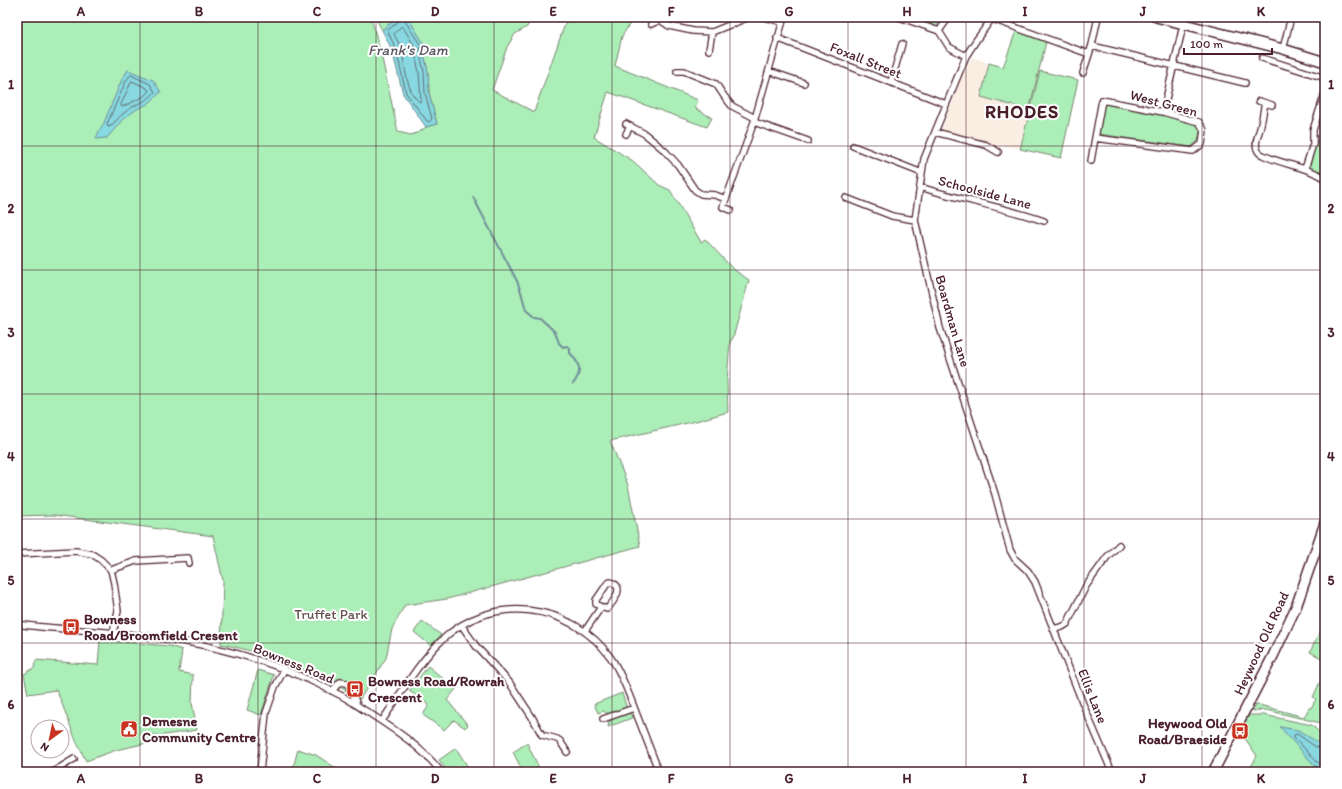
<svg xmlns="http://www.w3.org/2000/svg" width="1342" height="789" viewBox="0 0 1342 789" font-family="Itim,sans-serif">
	<rect width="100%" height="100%" fill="#fff"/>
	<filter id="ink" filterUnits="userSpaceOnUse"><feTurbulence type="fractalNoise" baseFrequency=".025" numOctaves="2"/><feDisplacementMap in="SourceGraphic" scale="8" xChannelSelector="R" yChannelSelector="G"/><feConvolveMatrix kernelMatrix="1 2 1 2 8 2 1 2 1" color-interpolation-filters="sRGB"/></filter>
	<g filter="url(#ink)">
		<path fill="#faede2" d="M 972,57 L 989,63 L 981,97 L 1029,111 L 1019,148 L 990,145 L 941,131 L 965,70 Z"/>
		<path fill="#abeeb7" stroke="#7a8671" d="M 17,17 L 371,17 L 381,54 L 398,132 L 411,135 L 419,132 L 426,127 L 437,124 L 429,93 L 428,72 L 424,53 L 425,46 L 407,17 L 532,17 L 527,27 L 515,34 L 507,47 L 492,90 L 534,112 L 566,21 L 572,22 L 576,20 L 576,17 L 632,17 L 629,25 L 622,36 L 615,66 L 698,100 L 695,108 L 712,118 L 707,127 L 608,92 L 594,137 L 633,161 L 659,185 L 670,190 L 701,242 L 705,239 L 733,269 L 749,280 L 733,338 L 730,342 L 727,381 L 728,412 L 696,421 L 610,441 L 628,485 L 640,546 L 447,599 L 405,605 L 392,629 L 386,658 L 360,699 C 318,672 271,654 221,644 L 223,581 L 213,536 L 54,515 L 17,516 Z
			M 375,17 L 398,17 L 382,30 Z
			M 904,17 L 933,17 L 939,26 L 936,28 Z
			M 1016,31 L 1046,42 L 1029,110 L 981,97 L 989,63 L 1003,67 Z
			M 1040,71 L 1078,80 L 1061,158 L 1020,149 Z
			M 1104,102 L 1195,122 L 1201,127 L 1198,141 L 1191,147 L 1098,134 Z
			M 1317,141 L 1325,144 L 1325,175 L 1308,167 Z
			M 1325,618 L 1325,660 L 1310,652 L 1323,626 L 1323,620 Z
			M 422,621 L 441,635 L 431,646 L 414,632 Z
			M 100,640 L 170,646 L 182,650 L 179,672 L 193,675 L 192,703 L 197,730 L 158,736 L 154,734 L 153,737 L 143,744 L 116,750 L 86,761 L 76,741 L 61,701 L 56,690 L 28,694 L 24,674 L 34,668 L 36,660 L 98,665 Z
			M 428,666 L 456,689 L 447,700 L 468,725 L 465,728 L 454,720 L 444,730 L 423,715 L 429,705 L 409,691 Z
			M 258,670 L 274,675 L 261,715 L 247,710 Z
			M 1325,671 L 1325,724 L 1266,710 L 1253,711 L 1256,704 L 1304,717 L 1309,708 L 1311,708 L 1316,699 L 1313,697 Z
			M 622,693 L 627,709 C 620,711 610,717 603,711 L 598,713 L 594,704 Z
			M 627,713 L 631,714 L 632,718 L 608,727 L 609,722 L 616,716 Z
			M 1249,715 L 1264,715 L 1312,725 L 1319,732 L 1325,734 L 1325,747 L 1318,744 L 1315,766 L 1325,769 L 1325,772 L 1248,772 L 1257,756 L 1240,731 Z
			M 527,743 L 541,772 L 523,772 L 513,752 Z
			M 456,748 L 471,772 L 448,772 L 439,760 Z
			M 298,749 L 316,755 L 342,772 L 292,772 Z"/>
		<path fill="#87d8e0" stroke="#6f8e98" d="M 398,17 L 407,17 L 409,19 L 425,46 L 424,53 L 428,72 L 429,93 L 437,124 L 426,127 L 403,94 L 392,50 L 382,30 Z
			M 128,70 L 153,80 L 161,92 L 148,104 L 137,109 L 123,119 L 107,138 L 96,139 L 99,131 L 103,125 L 122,79 Z
			M 1280,727 L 1298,730 L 1325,747 L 1325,769 L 1315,766 Z"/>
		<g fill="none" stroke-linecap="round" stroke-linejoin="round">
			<path stroke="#626973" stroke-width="1" d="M 400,17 L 399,21 L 388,30 L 388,32 L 396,49 L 406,93 L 427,121 L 429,122 L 432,119 L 425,93 L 424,72 L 420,53 L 421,46 L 405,21 L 405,17
				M 401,27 L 403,27 L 415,47 L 415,53 L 419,73 L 421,100 L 420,102 C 406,94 405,63 401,48 C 399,43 396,39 394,34 Z
				M 131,75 L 150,84 L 155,92 C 147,101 145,100 134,106 C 125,111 118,118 111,126 L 108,127 L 107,124 L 126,81 Z
				M 132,81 L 147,88 L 149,91 L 143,97 L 122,107 L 121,105 Z
				M 1325,750 L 1316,747 L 1297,734 L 1294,735 L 1294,737 L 1317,762 L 1325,765"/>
			<path stroke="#6f8e98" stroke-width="2" d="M 473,197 L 517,281 L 521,292 L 526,310 L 534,317 L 540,318 L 555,332 L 559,343 L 563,347 L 567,346 L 570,348 L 570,353 C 580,364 583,371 573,384"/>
			<defs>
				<path id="minor" d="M 661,17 L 663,22 L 669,26 L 693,31 L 712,32 L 749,17
					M 732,17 L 735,24
					M 763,17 L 782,22
					M 899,17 L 939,31 L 949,47 L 966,56
					M 987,17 L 1089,54
					M 993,17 L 977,39 L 966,56 L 935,132 L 924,159 L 915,220 L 940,328 L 995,494 L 1010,550 L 1015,559 L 1028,571 L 1035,582 L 1085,709 L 1112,772
					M 651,24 L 662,19
					M 939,31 L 949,17
					M 777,38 L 946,104
					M 1092,46 L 1245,83
					M 1283,49 L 1291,17
					M 709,50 L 712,32
					M 1262,58 L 1325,78
					M 677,71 L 684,71 L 716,84 L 724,96 L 732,106 L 755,118
					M 769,71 L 804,83
					M 1083,73 L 1092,45 L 1098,17
					M 891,82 L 902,44
					M 1259,101 L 1272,105
					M 1265,103 C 1263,110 1263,117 1261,124 C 1260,132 1254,141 1257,149 C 1258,152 1260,154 1263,155 C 1283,165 1306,166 1325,178
					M 1163,112 L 1185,17
					M 754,122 L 808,141
					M 626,124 L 645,134 L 664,150 L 678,165 L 695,190 L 701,194 L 715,195 L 726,199
					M 935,132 L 986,145 L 998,152
					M 626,134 L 630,126
					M 853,146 L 922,173
					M 1091,161 L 1095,138 L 1193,151 L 1202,144 L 1204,130 L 1199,122 L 1163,112 L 1102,100 L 1095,138
					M 1305,169 L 1313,144 L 1313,130 L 1325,93
					M 920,187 C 961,200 1003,207 1044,221
					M 846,198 L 892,216 L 915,220
					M 731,210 L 723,207 L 754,122 L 784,17
					M 17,554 L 76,551 L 92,554 L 101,560 L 111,570 L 114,583 L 118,611 L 113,633
					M 111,570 L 136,561 L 188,558 L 189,563
					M 17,624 C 49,629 81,629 114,633 C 148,636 185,640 219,649 C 261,659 302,675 340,695 C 350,700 359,707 369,713 C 395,730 422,747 441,772
					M 462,626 L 476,646 L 509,682 L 532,717 L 542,735 L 557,739 L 560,741 L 567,752
					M 1053,629 L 1062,627 L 1067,624 L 1086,586 L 1107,557 L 1119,545
					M 585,631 L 601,607 L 607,609 C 614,601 626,586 610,582 L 607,584 L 596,600 L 596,604 L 601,607
					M 332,691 L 340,682 L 346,683 L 350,687 L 357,705
					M 603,719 L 634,708
					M 382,721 C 400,695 418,663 441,641 C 490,592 572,603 611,658 C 622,674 628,692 635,710 C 643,731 651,751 659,772
					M 53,772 L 74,759
					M 260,772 L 266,713 L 275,687 L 284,670"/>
				<path id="primary" d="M 1156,17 L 1283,49 L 1325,62
					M 1213,772 L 1273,656 L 1296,607 L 1325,523"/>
			</defs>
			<use href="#minor" stroke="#4a1f2b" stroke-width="8"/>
			<use href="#primary" stroke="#4a1f2b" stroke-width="12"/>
			<use href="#minor" stroke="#fff" stroke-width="5.5"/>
			<use href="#primary" stroke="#fff" stroke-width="9"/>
		</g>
	</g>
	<path fill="none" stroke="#4a1f2b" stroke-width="1" stroke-opacity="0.55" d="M 140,17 L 140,772M 258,17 L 258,772M 376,17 L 376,772M 494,17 L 494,772M 612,17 L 612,772M 730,17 L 730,772M 848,17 L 848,772M 966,17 L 966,772M 1084,17 L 1084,772M 1202,17 L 1202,772M 17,146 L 1325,146M 17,270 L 1325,270M 17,394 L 1325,394M 17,519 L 1325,519M 17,643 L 1325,643"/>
	<defs>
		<symbol id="bus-square" viewBox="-11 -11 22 22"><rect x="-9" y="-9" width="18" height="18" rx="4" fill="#c8321e" stroke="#fff"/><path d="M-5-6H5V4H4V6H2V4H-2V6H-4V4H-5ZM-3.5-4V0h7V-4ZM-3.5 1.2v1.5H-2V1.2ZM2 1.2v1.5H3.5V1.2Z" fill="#fff"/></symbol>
		<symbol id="civic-square" viewBox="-11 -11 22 22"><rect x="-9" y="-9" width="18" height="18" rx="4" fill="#c8321e" stroke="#fff"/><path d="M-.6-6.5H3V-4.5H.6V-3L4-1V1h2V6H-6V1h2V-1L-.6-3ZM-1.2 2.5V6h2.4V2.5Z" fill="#fff"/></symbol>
	</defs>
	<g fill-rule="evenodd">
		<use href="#bus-square" x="61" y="617" width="20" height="20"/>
		<use href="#bus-square" x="345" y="679" width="20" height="20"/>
		<use href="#civic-square" x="119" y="719" width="20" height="20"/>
		<use href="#bus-square" x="1230" y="721" width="20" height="20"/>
	</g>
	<g text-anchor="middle" stroke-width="4" stroke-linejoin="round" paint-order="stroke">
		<g font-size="14" fill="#4a1f2b" stroke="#fff">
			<text transform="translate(866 60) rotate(22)" y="5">Foxall Street</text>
			<text transform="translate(1164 103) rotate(15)" y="5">West Green</text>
			<text transform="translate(985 192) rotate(15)" y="5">Schoolside Lane</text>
			<text transform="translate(953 321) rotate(74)" y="5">Boardman Lane</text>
			<text transform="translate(1261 643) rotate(-65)" y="5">Heywood Old Road</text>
			<text transform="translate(294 663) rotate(22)" y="5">Bowness Road</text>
			<text transform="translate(1093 696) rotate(68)" y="5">Ellis Lane</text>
		</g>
		<g font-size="14" fill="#62534e" stroke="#fff">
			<text x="331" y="619">Truffet Park</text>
		</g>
		<g font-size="14" font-weight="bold" fill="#4a1f2b" stroke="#fff" text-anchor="start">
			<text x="84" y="624">Bowness<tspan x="84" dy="16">Road/Broomfield Cresent</tspan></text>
			<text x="368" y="686">Bowness Road/Rowrah<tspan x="368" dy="16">Crescent</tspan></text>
			<text x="142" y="726">Demesne<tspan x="142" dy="16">Community Centre</tspan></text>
			<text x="1227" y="728" text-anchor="end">Heywood Old<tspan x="1227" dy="16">Road/Braeside</tspan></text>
		</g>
		<g font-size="15" font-style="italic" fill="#5c5661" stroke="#fff">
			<text x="408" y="55">Frank's Dam</text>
		</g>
		<g font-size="18" font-weight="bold" letter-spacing="1" fill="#4a1f2b" stroke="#fff">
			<text x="1022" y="118">RHODES</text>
		</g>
	</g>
	<rect width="1342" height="789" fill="none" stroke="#fff" stroke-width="44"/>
	<g transform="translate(50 739) rotate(213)"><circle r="19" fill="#ffffff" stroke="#b7a5aa"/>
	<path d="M0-3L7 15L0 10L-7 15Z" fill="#c8321e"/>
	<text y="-6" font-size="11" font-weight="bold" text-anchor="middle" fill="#4a1f2b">N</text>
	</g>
	<path d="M1184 48v6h88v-6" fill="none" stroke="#4a1f2b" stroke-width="2"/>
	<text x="1190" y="48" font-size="12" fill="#4a1f2b" stroke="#ffffff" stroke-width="3" paint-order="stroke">100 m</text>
	<rect x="22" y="22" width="1298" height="745" fill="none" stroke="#4a1f2b" stroke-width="1.5"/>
	<g font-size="13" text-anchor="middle" font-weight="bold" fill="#4a1f2b">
		<text x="81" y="16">A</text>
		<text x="199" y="16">B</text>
		<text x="317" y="16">C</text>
		<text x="435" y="16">D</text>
		<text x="553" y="16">E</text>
		<text x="671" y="16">F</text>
		<text x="789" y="16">G</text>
		<text x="907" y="16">H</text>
		<text x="1025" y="16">I</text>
		<text x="1143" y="16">J</text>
		<text x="1261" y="16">K</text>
		<text x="11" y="89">1</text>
		<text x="1331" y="89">1</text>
		<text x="11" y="213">2</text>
		<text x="1331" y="213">2</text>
		<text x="11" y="337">3</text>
		<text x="1331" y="337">3</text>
		<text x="11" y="461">4</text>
		<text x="1331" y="461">4</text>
		<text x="11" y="585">5</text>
		<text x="1331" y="585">5</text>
		<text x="11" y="709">6</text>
		<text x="1331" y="709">6</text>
		<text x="81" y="783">A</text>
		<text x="199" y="783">B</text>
		<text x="317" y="783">C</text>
		<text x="435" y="783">D</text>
		<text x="553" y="783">E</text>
		<text x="671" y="783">F</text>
		<text x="789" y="783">G</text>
		<text x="907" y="783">H</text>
		<text x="1025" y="783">I</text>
		<text x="1143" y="783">J</text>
		<text x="1261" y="783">K</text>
	</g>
</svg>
